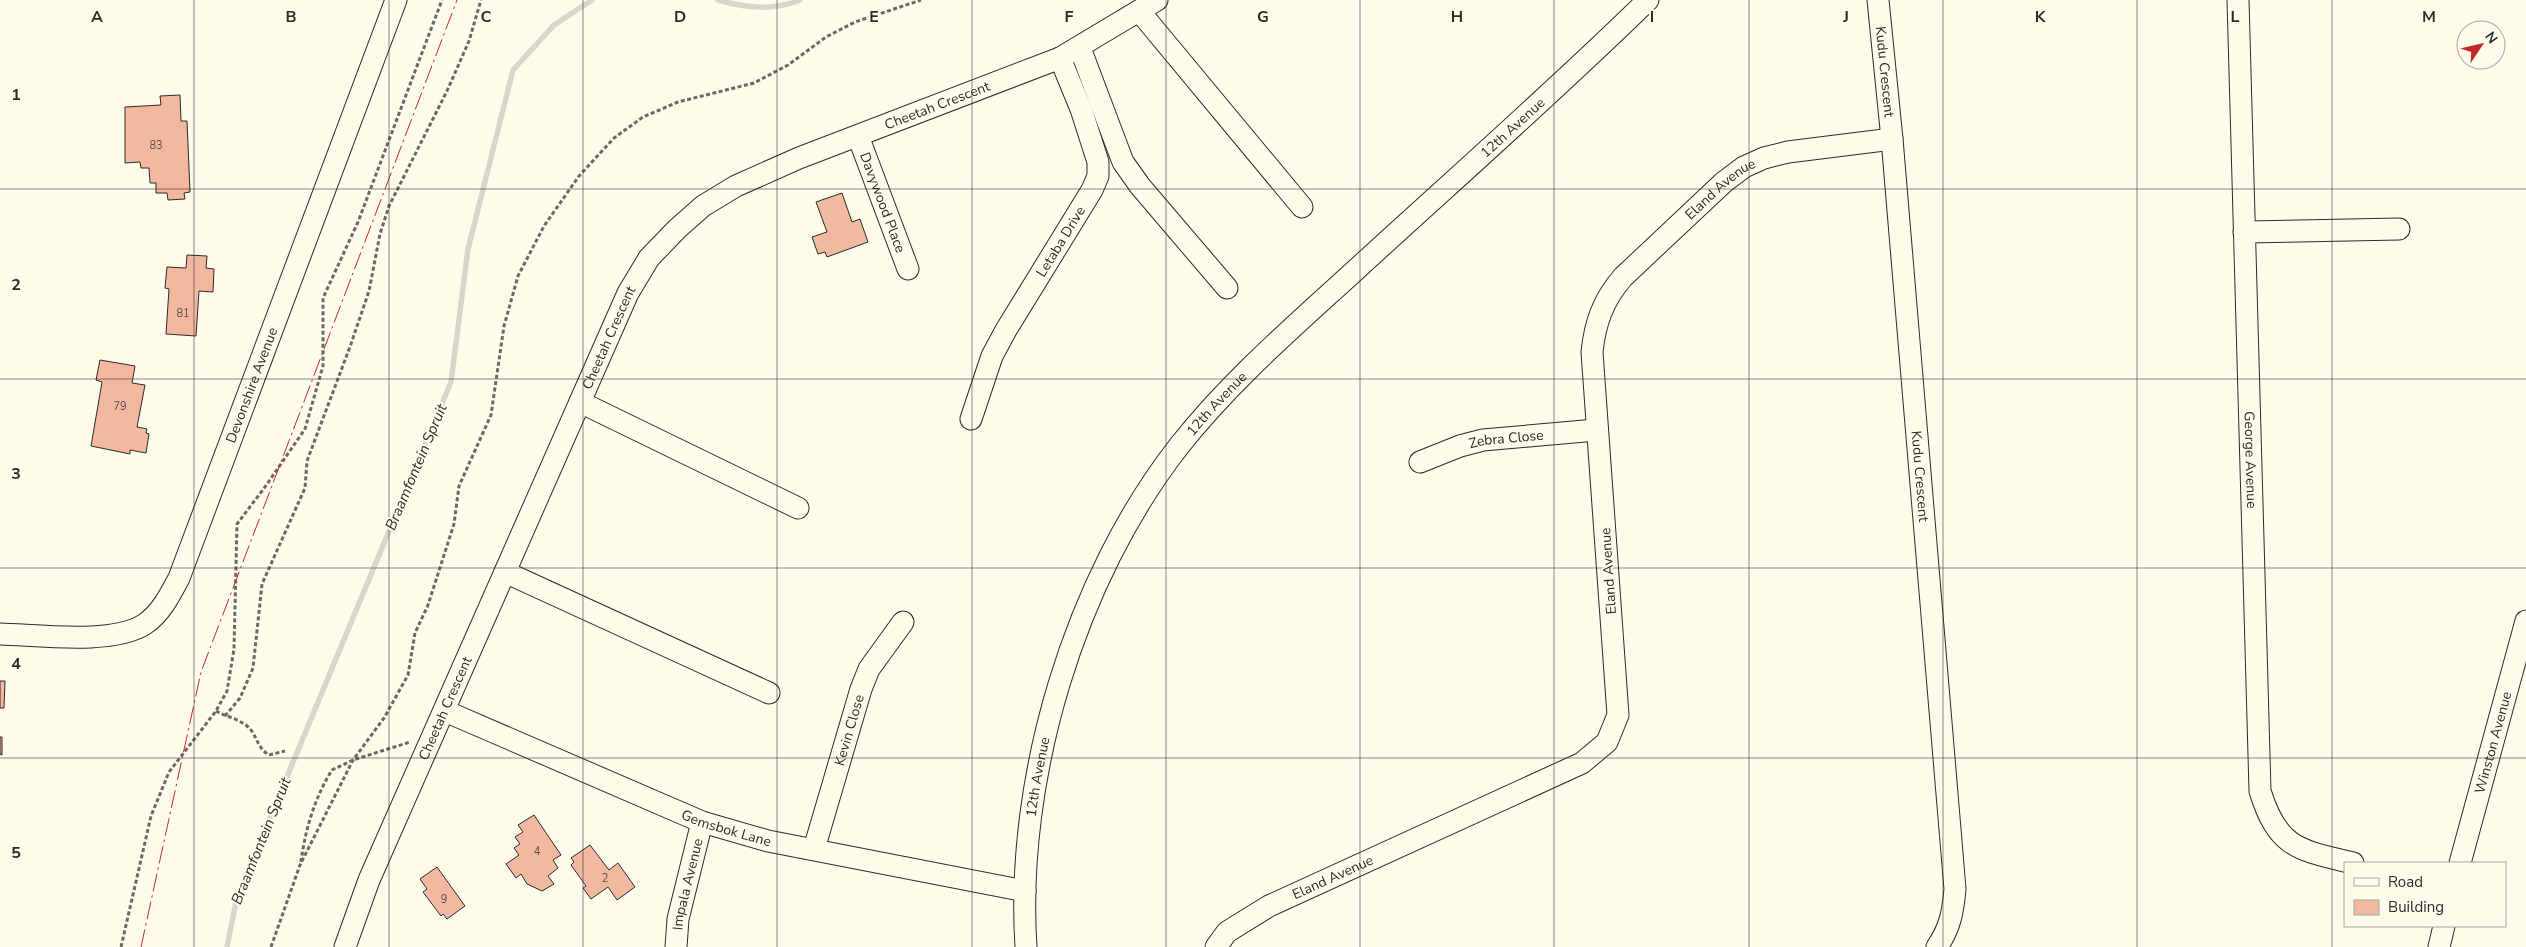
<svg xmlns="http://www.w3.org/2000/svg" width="2526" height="947" viewBox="0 0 2526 947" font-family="'Nunito Sans',sans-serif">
	<rect width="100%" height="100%" fill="#fdfbea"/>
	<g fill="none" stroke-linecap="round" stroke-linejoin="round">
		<path stroke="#d8d7c9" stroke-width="5.5" d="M 718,0 C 746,8 773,11 800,0
			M 227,947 L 237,897 L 451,382 L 468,249 L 513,70 L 554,25 L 592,0"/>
	</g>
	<path fill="#f2b8a0" stroke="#2b2b2b" d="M 180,95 L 181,121 L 187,121 L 190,192 L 184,193 L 185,199 L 168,200 L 167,193 L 156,193 L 156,183 L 150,183 L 149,168 L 141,168 L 140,162 L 125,163 L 125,107 L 161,105 L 160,96 Z
		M 842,193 L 852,222 L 860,219 L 868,242 L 827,257 L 825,252 L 818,254 L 812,237 L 827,232 L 816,202 Z
		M 187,255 L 207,256 L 206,268 L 214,269 L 213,292 L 199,291 L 196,336 L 166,334 L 169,289 L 165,288 L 167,267 L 186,268 Z
		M 100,360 L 135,366 L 132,383 L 145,385 L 137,427 L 147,429 L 146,433 L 149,434 L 146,453 L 130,450 L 130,454 L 91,446 L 102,382 L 96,380 Z
		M 0,681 L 5,681 L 4,708 L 0,708 Z
		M 0,737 L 2,737 L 2,755 L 0,754 Z
		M 534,815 L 561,855 L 553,860 L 558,868 L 548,876 L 554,884 L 542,891 L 527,884 L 521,874 L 516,878 L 506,864 L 519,855 L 514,848 L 520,844 L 515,837 L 523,832 L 518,825 Z
		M 590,845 L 609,870 L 618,863 L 635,887 L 617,900 L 608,887 L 591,899 L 583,888 L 586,886 L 571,865 L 574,862 L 571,858 Z
		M 437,867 L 465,906 L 447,919 L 443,914 L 441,916 L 423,892 L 427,889 L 420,879 Z"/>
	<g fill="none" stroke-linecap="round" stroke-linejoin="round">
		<defs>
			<g id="minor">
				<path id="s1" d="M 1878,0 L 1892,139 L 1955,889 C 1953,912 1950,928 1937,947"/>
				<path id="s2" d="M 2238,0 L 2260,791 C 2278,849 2299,850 2353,863"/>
				<path d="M 1140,12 L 1302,207"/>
				<path d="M 1080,48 L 1123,162 L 1140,186 L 1227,288"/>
				<path id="s3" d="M 858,136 L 908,269"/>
				<path d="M 2244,232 L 2399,229"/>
				<path d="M 580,402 L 798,508"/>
				<path id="s4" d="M 971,419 L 992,356 L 1006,330 L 1092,190 L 1098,176 L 1098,162 L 1081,109 L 1060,58"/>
				<path id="s5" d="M 1420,462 L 1460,446 L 1483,440 L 1596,430"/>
				<path d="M 505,572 L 769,693"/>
				<path id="s6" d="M 0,634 C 39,635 113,645 145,624 C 161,613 170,595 179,578 L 396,0"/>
				<path id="s7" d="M 445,711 L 702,822 L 768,841 L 1025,891"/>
				<path id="s8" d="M 814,849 L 861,689 L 869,669 L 903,622"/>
				<path id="s9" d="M 2460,863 L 2526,621"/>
				<path id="s10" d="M 345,947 L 369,880 L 628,293 L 649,258 L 677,229 L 703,206 L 736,186 L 799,158 L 1060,58 L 1157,0"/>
				<path id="s11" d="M 676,947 L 678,919 L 702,822"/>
				<path id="s12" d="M 1026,947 C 1015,778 1075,579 1179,446 C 1232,379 1298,323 1360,266 C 1456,178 1555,91 1648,0"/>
				<path id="s13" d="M 1216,947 L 1227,932 L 1269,906 L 1582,763 L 1607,742 L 1618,715 L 1592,352 C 1595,323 1603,300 1623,277 L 1724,182 L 1744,167 L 1764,158 L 1788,152 L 1892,139"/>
				<path d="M 2439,947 L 2444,926"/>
			</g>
		</defs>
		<use href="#minor" stroke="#2b2b2b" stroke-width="23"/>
		<path stroke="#6a6964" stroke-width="3" stroke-dasharray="4 2.5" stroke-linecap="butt" d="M 216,711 C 227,717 243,720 251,730 C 258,740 258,748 269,755 L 285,751
			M 225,716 L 240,698 L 253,668 L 262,584 L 305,488 L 307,461 L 351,344 L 369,291 L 380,234 L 389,206 L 447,91 L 469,41 L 481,0
			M 301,862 C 305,830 315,797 332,770 L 353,760 L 410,742
			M 121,947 L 151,816 L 169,772 L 216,711 L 227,691 L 234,649 L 237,524 L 265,487 L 305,429 L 323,366 L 323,298 L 358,222 L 442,0
			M 271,947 L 300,865 L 353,760 L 384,718 L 408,675 L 415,633 L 428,605 L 454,524 L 459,486 L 491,415 L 504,326 L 518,276 L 544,226 L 579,176 L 614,138 L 643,117 L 678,102 L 754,83 L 788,65 L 826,37 L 855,22 L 921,0"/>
		<use href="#minor" stroke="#fdfbea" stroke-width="21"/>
		<path stroke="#c62828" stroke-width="1" stroke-dasharray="18 4 2.5 4" stroke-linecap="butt" d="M 141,947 L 201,672 L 457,0"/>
	</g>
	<path fill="none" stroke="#2b2b2b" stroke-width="1" stroke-opacity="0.55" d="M 194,0 L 194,947M 389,0 L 389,947M 583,0 L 583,947M 777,0 L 777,947M 972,0 L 972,947M 1166,0 L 1166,947M 1360,0 L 1360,947M 1554,0 L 1554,947M 1749,0 L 1749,947M 1943,0 L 1943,947M 2137,0 L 2137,947M 2332,0 L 2332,947M 0,189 L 2526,189M 0,379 L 2526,379M 0,568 L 2526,568M 0,758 L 2526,758"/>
	<g text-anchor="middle" stroke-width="4" stroke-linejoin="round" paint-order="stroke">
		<g font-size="11" fill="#5d4e48">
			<text x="156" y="149">83</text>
			<text x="183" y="317">81</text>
			<text x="120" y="410">79</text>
			<text x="537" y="855">4</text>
			<text x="605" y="882">2</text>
			<text x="444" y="903">9</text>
		</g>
		<g font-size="14" fill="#2b2b2b" stroke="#fdfbea">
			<text dy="5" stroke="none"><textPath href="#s1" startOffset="72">Kudu Crescent</textPath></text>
			<text dy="5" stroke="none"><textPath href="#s10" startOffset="1084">Cheetah Crescent</textPath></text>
			<text dy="5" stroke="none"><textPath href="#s12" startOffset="996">12th Avenue</textPath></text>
			<text dy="5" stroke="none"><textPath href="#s13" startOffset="1052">Eland Avenue</textPath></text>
			<text dy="5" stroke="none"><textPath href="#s3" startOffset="71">Davywood Place</textPath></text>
			<text dy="5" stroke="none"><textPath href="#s4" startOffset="200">Letaba Drive</textPath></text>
			<text dy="5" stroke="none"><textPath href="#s10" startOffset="664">Cheetah Crescent</textPath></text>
			<text dy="5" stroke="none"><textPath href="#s6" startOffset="411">Devonshire Avenue</textPath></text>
			<text dy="5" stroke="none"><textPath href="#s12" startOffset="591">12th Avenue</textPath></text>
			<text dy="5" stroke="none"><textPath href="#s5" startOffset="90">Zebra Close</textPath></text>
			<text dy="5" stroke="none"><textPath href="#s2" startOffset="460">George Avenue</textPath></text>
			<text dy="5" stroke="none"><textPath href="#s1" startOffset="478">Kudu Crescent</textPath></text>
			<text transform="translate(1608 571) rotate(-94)" y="5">Eland Avenue</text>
			<text dy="5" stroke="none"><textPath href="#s10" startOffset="259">Cheetah Crescent</textPath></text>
			<text dy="5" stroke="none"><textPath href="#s8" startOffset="124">Kevin Close</textPath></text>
			<text dy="5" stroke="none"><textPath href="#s9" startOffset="125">Winston Avenue</textPath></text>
			<text dy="5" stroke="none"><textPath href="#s12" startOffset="171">12th Avenue</textPath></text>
			<text dy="5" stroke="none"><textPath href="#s7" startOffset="305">Gemsbok Lane</textPath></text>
			<text dy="5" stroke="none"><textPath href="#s13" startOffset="138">Eland Avenue</textPath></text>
			<text dy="5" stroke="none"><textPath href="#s11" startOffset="64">Impala Avenue</textPath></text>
		</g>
		<g font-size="15" font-style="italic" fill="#2b2b2b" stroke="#fdfbea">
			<text transform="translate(416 467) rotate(-67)" y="5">Braamfontein Spruit</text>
			<text transform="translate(261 841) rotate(-68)" y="5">Braamfontein Spruit</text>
		</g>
	</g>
	<g font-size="16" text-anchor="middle" font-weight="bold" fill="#2b2b2b" stroke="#fdfbea" stroke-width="4" stroke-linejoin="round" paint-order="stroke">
		<text x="97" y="22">A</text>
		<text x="291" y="22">B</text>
		<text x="486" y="22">C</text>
		<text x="680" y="22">D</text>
		<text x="874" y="22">E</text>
		<text x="1069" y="22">F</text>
		<text x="1263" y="22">G</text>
		<text x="1457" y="22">H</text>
		<text x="1652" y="22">I</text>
		<text x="1846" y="22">J</text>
		<text x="2040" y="22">K</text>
		<text x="2235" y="22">L</text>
		<text x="2429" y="22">M</text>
		<text x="16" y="100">1</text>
		<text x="16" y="290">2</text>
		<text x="16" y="479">3</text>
		<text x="16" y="669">4</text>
		<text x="16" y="858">5</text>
	</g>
	<rect x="2344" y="862" width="162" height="65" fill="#fdfbea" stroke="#a9a89e"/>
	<rect x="2354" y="878" width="25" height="8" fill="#fdfbea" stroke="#a9a89e"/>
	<text x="2388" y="887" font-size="15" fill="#2b2b2b">Road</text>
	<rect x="2354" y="900" width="25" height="15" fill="#f2b8a0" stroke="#a9a89e"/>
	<text x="2388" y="912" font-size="15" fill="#2b2b2b">Building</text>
	<g transform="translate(2481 45) rotate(55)"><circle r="24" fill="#fdfbea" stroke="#a9a89e"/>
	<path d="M0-4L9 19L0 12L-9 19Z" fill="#c62828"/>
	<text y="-8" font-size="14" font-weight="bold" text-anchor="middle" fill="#2b2b2b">N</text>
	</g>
</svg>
